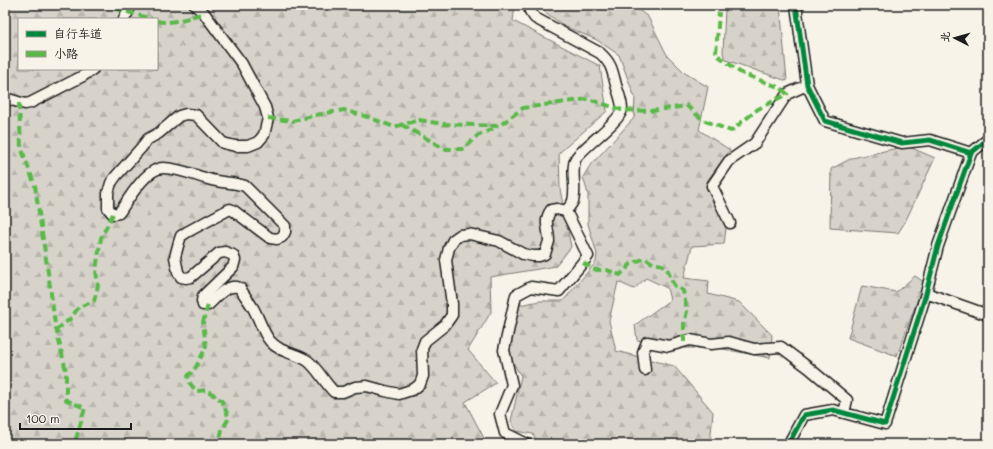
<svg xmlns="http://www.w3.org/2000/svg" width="993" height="449" viewBox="0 0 993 449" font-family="Mali,'LXGW WenKai TC',sans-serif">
	<defs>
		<pattern id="forest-firs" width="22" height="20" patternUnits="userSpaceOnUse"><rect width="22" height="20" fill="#d7d3cb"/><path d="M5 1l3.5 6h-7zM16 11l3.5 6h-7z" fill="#b8b5ae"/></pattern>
	</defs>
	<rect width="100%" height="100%" fill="#f7f3e8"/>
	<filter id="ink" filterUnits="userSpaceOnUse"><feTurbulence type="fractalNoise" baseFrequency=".025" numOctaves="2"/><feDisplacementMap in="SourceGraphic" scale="8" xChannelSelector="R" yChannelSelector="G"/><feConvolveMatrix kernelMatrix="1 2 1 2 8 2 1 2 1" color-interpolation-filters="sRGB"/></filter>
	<g filter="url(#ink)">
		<path fill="url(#forest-firs)" stroke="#7a7874" fill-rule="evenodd" d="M 5,5 L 515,5 L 513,21 L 600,66 L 607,111 L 559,153 L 560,189 L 571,247 L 556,266 L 490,277 L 491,312 L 468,350 L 496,383 L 465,402 L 487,444 L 5,444 ZM 19,19 L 157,19 L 157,69 L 19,69 Z
			M 543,5 L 632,5 L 648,17 L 667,55 L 685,73 L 708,87 L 699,130 L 730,150 L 707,181 L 726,229 L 724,244 L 692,246 L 684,278 L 709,281 L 708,294 L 739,302 L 772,335 L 770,358 L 718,348 L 685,348 L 637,340 L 635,325 L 670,300 L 667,288 L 646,278 L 634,289 L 618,282 L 609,321 L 616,351 L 674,366 L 713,412 L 710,444 L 538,444 L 533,434 L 516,431 L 511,421 L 521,376 L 509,356 L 512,327 L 519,305 L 540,301 L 563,301 L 596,262 L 597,254 L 588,224 L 588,194 L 583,177 L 589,167 L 634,118 L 635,98 L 619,55 L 597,40 L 564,26 L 545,12 Z
			M 711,5 L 780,5 L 787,81 L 726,60 L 723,53 L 725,9 L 711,7 Z
			M 907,146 L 935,158 L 905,222 L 898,233 L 830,228 L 831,169 L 852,158 Z
			M 915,276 L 924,282 L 897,356 L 848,338 L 862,286 L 896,292 Z"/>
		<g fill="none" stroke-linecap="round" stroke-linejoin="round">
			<defs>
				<path id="minor" d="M 195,5 L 204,13 L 242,64 L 265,107 L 268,118 L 264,135 L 258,142 L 248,146 L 235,146 L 223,143 L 196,115 L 186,114 L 179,116 L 159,133 L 148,139 L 141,148 L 116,176 L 111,183 L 108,193 L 108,208 L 113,214 L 119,213 C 128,200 146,168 163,168 C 178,168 194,175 208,179 C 220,183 233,182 245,186 L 285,226 L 285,232 L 282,237 L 277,239 L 270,238 L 234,211 L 230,209 L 226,211 L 187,232 L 181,236 L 179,242 L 175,257 L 178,272 L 181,277 L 186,278 L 191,277 L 219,253 L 225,252 L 233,255 L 235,260 L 233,267 L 203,296 L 202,301 L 203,305 L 208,305 C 216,298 228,282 240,288 C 244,295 249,301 253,308 C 259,318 263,333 270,341 C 280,353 296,353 308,361 C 318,369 324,382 334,392 L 343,392 L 355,387 L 367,386 L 385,391 L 399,394 L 414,389 L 420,384 L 423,376 L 422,349 L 425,341 L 445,325 L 452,315 L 452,304 L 446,260 L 449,248 L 453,240 L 460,235 L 469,234 L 499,241 L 523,254 L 533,256 L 539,256 L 545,254 C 546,250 548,245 549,241 C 549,229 543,221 551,210 L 557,209 L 566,211 L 588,256 L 559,291 L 531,287 L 516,295 L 504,350 L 512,385 L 500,414 L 505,433 L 527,444
					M 529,5 L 530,11 L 535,18 L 600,53 C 612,64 612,70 616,85 C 618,92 622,101 622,109 C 621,121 584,146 576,158 C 570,170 577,187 573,201 C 572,204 568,208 566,211
					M 796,5 L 807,85 L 825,121 L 902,143 L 930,140 L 971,153
					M 124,19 L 128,12 L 131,5
					M 5,98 L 25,104 L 30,103 L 83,76 L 93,69
					M 730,223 L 712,186 L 729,161 L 755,143 L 787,94 L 807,85
					M 926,293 L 988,315
					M 645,370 L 643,352 L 647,342 L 669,346 L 690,340 L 711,344 L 729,342 L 754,349 L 781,347 L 809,368 L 847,400 L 844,413
					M 789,443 L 804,415 L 833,410 L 885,424 L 925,297 L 938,246 L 971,153 L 988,139"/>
			</defs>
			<use href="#minor" stroke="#1c1c1c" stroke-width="13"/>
			<use href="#minor" stroke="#f7f3e8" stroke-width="10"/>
			<path stroke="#58b947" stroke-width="4" stroke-dasharray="8 4" stroke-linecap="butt" d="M 82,5 L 83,8 L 90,5
				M 104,5 L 152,19
				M 157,21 C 170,25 191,17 204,13
				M 19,103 L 21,147 L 35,186 L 49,279 L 55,324 L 66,371 L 66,400 L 85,408 L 76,439 L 77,444
				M 268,118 L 293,121 L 316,115 L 344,110 L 368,117 L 394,127 L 419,120 L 443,124 L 499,126 L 523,108 L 588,99 L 622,110 L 650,111 L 687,106 L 703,120 L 731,131 L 758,109 L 787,94 L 781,88 L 741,73 L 716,54 L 719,12
				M 402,125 L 424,137 L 445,149 L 463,149 L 477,136 L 497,127
				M 583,263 L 596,270 L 607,270 L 620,275 L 631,264 L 645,258 L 654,264 C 672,263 667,277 675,286 C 677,288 681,289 683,291 L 687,311 L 684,324 L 684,342
				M 208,305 L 203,322 L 206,347 L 196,367 L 188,376 L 189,382 L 196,391 L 207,390 L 222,401 L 229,418 L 222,430 L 219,444
				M 56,330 L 70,319 L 79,307 L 94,301 L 98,286 L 96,270 L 101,238 L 113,214"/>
			<defs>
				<path id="cycleway" d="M 796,5 L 807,85 L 825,121 L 902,143 L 930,140 L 971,153
					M 789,443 L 804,415 L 833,410 L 885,424 L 925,297 L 938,246 L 971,153 L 988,139"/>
			</defs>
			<use href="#cycleway" stroke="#f7f3e8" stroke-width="8"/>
			<use href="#cycleway" stroke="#00873e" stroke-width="5"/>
		</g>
	</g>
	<rect width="993" height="449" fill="none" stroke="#f7f3e8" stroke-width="20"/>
	<rect x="10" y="10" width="973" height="429" fill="none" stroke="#1c1c1c" stroke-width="1.5" filter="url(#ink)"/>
	<rect x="18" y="18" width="140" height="52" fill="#f7f3e8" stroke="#9f9d96"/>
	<rect x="26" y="31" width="20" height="6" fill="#00873e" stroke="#9f9d96"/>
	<text x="54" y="38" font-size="12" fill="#1c1c1c">自行车道</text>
	<rect x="26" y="51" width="20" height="6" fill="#58b947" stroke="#9f9d96"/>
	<text x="54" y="58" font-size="12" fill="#1c1c1c">小路</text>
	<g transform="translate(955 38) rotate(276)" stroke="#f7f3e8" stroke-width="3" paint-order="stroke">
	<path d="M0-3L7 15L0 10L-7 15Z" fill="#1c1c1c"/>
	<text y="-6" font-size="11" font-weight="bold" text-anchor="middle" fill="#1c1c1c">北</text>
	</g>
	<path d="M20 423v6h111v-6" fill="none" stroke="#1c1c1c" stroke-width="2"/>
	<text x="26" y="423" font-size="12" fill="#1c1c1c" stroke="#f7f3e8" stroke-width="3" paint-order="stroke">100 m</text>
</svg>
